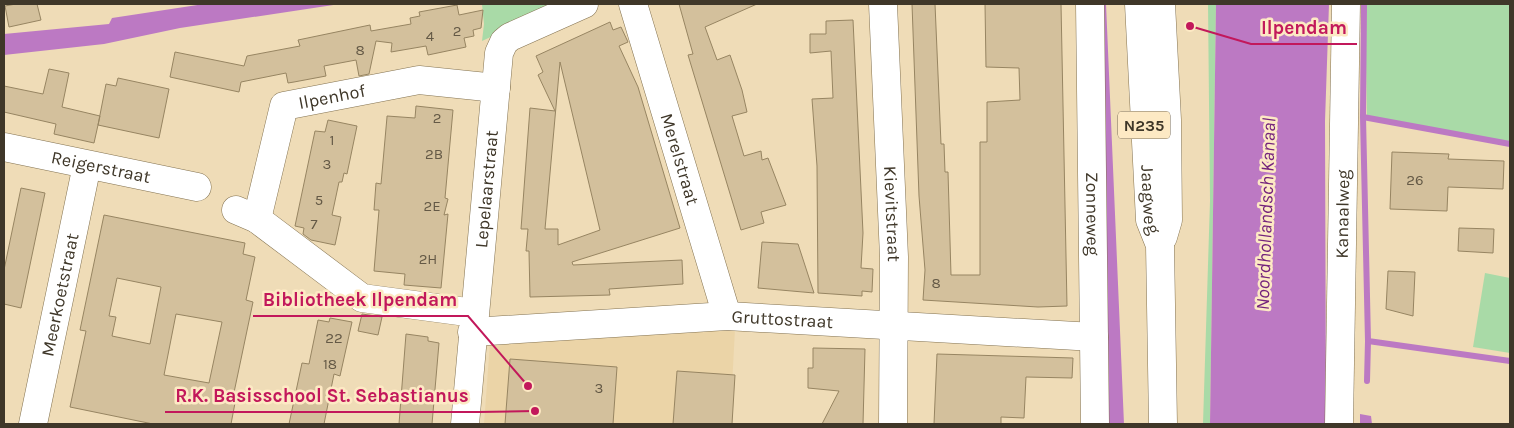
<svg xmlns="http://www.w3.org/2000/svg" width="1514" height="428" viewBox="0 0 1514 428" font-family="Karla,sans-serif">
	<rect width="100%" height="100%" fill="#efdcb7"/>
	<path fill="#ebd4a7" d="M 735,329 L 730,424 L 484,424 L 490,343 Z"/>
	<path fill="#a9daa7" d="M 482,4 L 561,4 L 482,41 L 484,24 Z
		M 1208,4 L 1216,4 L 1210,424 L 1203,424 L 1210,201 Z
		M 1365,4 L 1510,4 L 1510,145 L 1367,120 Z
		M 1485,273 L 1510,278 L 1510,353 L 1473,347 Z"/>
	<path fill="#bc79c3" d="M 204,4 L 340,4 L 180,28 L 104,44 L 4,55 L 4,34 L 109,24 L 112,18 Z
		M 1099,4 L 1106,4 L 1124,424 L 1108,424 Z
		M 1216,4 L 1329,4 L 1325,121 L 1326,424 L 1210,424 Z
		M 1360,414 L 1371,416 L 1372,424 L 1360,424 Z"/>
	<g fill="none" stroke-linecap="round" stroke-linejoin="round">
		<path stroke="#bc79c3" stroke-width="6" d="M 1364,4 L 1363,117 L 1510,144
			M 1363,117 L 1368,341
			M 1367,381 L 1368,341 L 1510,361"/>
	</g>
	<path fill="#d3c09c" stroke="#978562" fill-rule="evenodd" d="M 16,4 L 37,4 L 41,20 L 9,27 L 5,6 Z
		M 679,4 L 757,4 L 705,27 L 717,60 L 730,55 L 742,90 L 747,112 L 732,116 L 744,156 L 761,151 L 762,160 L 768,158 L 786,205 L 761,212 L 764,223 L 741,230 L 688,55 L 693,54 Z
		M 912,4 L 935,4 L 941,144 L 944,144 L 945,172 L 948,172 L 951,275 L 980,275 L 980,142 L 987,142 L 987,102 L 1020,100 L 1019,68 L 986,67 L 985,4 L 1061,4 L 1067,306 L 1038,307 L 923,300 L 925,270 L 919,196 Z
		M 457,5 L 459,15 L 483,10 L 481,28 L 473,30 L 474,36 L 464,38 L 466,47 L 428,55 L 426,46 L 391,52 L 392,43 L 376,41 L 369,74 L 359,76 L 356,60 L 324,66 L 326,76 L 294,82 L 288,83 L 286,73 L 241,82 L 239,92 L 170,77 L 175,52 L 244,66 L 247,56 L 300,46 L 298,40 L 370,25 L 371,31 L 411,24 L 410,18 L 420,16 L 419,12 Z
		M 853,20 L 863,233 L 861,268 L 873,269 L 872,292 L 862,291 L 862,296 L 818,293 L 817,166 L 812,99 L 833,98 L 831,51 L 810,53 L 810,34 L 826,34 L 826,21 Z
		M 610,22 L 613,30 L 621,27 L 628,42 L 619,46 L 638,87 L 680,228 L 572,262 L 573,265 L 682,260 L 683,284 L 609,289 L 610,295 L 530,297 L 529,251 L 526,251 L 528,229 L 521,229 L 530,108 L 555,111 L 538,75 L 543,72 L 536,56 ZM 560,62 L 600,230 L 558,245 L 558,229 L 545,229 Z
		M 49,69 L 69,73 L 62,107 L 100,116 L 94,143 L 54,134 L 56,124 L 4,112 L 4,86 L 43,94 Z
		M 118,78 L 169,89 L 159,138 L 98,125 L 106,84 L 116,86 Z
		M 416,106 L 453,110 L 445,198 L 448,199 L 444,215 L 448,214 L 441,288 L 404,285 L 405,274 L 374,271 L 379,210 L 374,210 L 376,183 L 381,184 L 387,117 L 387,116 L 415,118 Z
		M 328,120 L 357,126 L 347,174 L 344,173 L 342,182 L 339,182 L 332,215 L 341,217 L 335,245 L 311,240 L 303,234 L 304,228 L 295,226 L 315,131 L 325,132 Z
		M 1392,152 L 1449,154 L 1448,159 L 1504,161 L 1503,189 L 1448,187 L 1447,211 L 1390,209 Z
		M 21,188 L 45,193 L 21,308 L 4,304 L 4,270 Z
		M 104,215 L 245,243 L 243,254 L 255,257 L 246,300 L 253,302 L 232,402 L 235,403 L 231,424 L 153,424 L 70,407 L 86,331 L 80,330 ZM 117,278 L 161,287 L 150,344 L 112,336 L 116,317 L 109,316 ZM 176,314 L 222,322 L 209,383 L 164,375 Z
		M 1459,228 L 1494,229 L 1493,253 L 1458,251 Z
		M 762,242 L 798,244 L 814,293 L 758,288 Z
		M 1388,271 L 1415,272 L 1413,316 L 1386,309 Z
		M 362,314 L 382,317 L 378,335 L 358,331 Z
		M 330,318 L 352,322 L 340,376 L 334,374 L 324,424 L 289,424 L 302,363 L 309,364 L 318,320 L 329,322 Z
		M 406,334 L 428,337 L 428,341 L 439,343 L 432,424 L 399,424 Z
		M 813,348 L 865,349 L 863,424 L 822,424 L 839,391 L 808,388 L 808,368 L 813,368 Z
		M 937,354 L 1073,358 L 1072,378 L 1026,377 L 1024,418 L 1001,417 L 1001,424 L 934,424 Z
		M 510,359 L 617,367 L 613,424 L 505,424 Z
		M 677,371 L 735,375 L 732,424 L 673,424 Z"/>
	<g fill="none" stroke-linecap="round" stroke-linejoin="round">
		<defs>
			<g id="minor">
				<path id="s1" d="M 633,4 L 727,316"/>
				<path id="s2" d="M 883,4 L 894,257 L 893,424"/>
				<path id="s3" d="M 1090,4 L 1095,424"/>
				<path id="s4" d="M 4,147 L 197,187"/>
				<path d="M 236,210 L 257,219 L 362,298 L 474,313"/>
				<path id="s5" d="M 257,219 L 284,106 L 419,80 L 496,88"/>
				<path id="s6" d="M 472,332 L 727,316 L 1094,337"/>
				<path id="s7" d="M 33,424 L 87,165"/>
				<path id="s8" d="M 465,424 L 499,53 L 504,42 L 510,37 L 584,4"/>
				<path id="s9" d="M 1339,424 L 1346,4"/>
			</g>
			<g id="major">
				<path id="s10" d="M 1139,4 L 1150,220 L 1160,245 L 1163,424"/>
				<path d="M 1161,4 L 1167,120 L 1168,220 L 1163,237"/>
			</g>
		</defs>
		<use href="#minor" stroke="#847351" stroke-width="29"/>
		<use href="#major" stroke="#847351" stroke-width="29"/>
		<use href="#minor" stroke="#fff" stroke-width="28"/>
		<use href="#major" stroke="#fff" stroke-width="28"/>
	</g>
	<g text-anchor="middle" stroke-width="5" stroke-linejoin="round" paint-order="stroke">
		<g font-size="15" fill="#645946">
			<text x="457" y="36">2</text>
			<text x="430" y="41">4</text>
			<text x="360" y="55">8</text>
			<text x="437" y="123">2</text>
			<text x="332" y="145">1</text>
			<text x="434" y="159">2B</text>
			<text x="327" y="169">3</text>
			<text x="1415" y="185">26</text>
			<text x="319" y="205">5</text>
			<text x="432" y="211">2E</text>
			<text x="314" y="229">7</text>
			<text x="428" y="264">2H</text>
			<text x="936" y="288">8</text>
			<text x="334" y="343">22</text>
			<text x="330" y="369">18</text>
			<text x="599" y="393">3</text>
		</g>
		<rect fill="#fde9c4" stroke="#786c58" stroke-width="1" x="1118" y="111.5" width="52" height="27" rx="4"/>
		<g font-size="16" font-weight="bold" fill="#3f3729">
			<text x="1144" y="131">N235</text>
		</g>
		<g font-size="18" fill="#3f3729" stroke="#fde9c4">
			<text dy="6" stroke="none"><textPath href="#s5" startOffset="165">Ilpenhof</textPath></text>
			<text dy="6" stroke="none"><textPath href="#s1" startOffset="162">Merelstraat</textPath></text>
			<text dy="6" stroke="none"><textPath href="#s4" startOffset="99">Reigerstraat</textPath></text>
			<text dy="6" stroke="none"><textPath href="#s8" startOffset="236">Lepelaarstraat</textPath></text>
			<text dy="6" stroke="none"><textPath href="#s10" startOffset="196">Jaagweg</textPath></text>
			<text dy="6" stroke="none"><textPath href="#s2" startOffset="210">Kievitstraat</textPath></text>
			<text dy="6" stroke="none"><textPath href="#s3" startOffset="210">Zonneweg</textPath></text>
			<text dy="6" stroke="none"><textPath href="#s9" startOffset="210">Kanaalweg</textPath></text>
			<text dy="6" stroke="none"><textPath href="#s7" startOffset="132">Meerkoetstraat</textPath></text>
			<text dy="6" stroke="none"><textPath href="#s6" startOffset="311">Gruttostraat</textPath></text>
		</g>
		<g font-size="19" font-style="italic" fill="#74237c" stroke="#fde9c4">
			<text transform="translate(1265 214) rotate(-88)" y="7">Noordhollandsch Kanaal</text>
		</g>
	</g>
	<path fill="none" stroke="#c2185b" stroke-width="2" d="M1190 26L1251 44H1357M528 386L468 316H253M535 411L478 412H165"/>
	<g fill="#c2185b" stroke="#fde9c4" stroke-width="2">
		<circle cx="1190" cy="26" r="5"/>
		<circle cx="528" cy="386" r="5"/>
		<circle cx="535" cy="411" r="5"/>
	</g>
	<g font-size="19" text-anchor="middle" font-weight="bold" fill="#c2185b" stroke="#fde9c4" stroke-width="5" stroke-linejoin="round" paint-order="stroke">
		<text x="1304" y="34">Ilpendam</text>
		<text x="360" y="306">Bibliotheek Ilpendam</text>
		<text x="322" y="402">R.K. Basisschool St. Sebastianus</text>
	</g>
	<rect width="1514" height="428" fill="none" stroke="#3f3729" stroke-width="10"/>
</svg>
